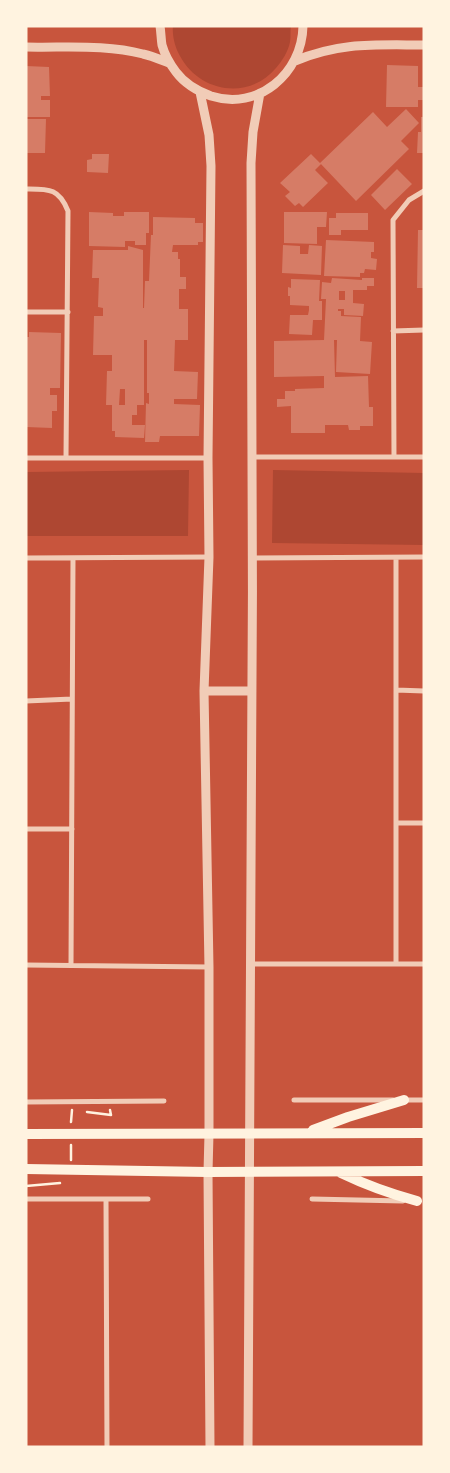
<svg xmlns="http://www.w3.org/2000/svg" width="450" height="1473" viewBox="0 0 450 1473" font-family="'Work Sans',sans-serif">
	<rect width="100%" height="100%" fill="#c8553d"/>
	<path fill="#ae4732" d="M 173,26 L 291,26 C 290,31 291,37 290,42 C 288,52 282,61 276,68 C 248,101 199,92 180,56 C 175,47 172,36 173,26 Z
		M 189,470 L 188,536 L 26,536 L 26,472 Z
		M 273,470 L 424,473 L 424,545 L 272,543 Z"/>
	<path fill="#d67c66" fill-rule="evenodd" d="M 387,65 L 418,66 L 418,87 L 424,87 L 424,100 L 418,100 L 418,107 L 386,107 Z
		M 26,66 L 49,67 L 50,96 L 41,96 L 41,100 L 50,100 L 50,117 L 26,117 Z
		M 406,109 L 419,123 L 401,141 L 409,149 L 356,201 L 320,163 L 373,112 L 387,127 Z
		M 421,117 L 424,117 L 424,153 L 417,153 L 418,132 L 421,132 Z
		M 26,119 L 46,119 L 45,153 L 26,153 Z
		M 92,154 L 109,154 L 108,173 L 87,172 L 87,160 L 92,159 Z
		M 311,154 L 321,164 L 315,170 L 328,183 L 303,207 L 299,203 L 295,206 L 285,196 L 290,192 L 280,183 Z
		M 397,169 L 412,184 L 385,210 L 371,195 Z
		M 89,212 L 113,213 L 113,216 L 124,216 L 124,212 L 149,212 L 149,233 L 146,233 L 146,245 L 135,245 L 135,241 L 125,241 L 125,247 L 89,246 Z
		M 284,212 L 327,212 L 326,227 L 317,227 L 317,244 L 284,243 Z
		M 336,213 L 368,213 L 368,230 L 341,230 L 341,235 L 329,235 L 329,218 L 336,218 Z
		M 153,217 L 195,218 L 195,223 L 203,223 L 203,242 L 198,242 L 198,245 L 173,245 L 172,252 L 178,252 L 178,259 L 180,259 L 180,277 L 186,277 L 186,289 L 179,289 L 179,309 L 188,309 L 188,340 L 175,340 L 174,371 L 198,372 L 197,399 L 174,399 L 174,404 L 200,405 L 199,436 L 160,436 L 159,442 L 145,442 L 146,403 L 149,404 L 149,393 L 147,393 L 147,340 L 144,340 L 144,405 L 137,405 L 137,415 L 132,415 L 132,425 L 145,425 L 144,438 L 115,437 L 115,431 L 112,431 L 112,405 L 106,405 L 107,371 L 112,371 L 112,355 L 93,355 L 94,316 L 103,316 L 103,308 L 98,307 L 99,278 L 92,278 L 93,250 L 128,250 L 128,246 L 143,250 L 143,308 L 144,308 L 145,281 L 149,281 L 151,235 L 153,235 ZM 120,389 L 125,389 L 125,405 L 119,405 Z
		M 418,230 L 424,230 L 424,288 L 417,288 Z
		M 326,240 L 374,242 L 374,252 L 371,252 L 371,258 L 377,259 L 376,270 L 365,269 L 364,273 L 360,273 L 360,277 L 324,276 Z
		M 283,245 L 300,246 L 300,254 L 308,254 L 309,245 L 322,246 L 321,275 L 282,273 Z
		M 332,278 L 362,280 L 362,278 L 374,278 L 374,286 L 367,286 L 367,290 L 353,290 L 353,303 L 364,304 L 363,316 L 344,315 L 344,309 L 338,309 L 338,311 L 341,311 L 341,316 L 361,317 L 360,341 L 372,342 L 370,374 L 336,372 L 337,340 L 334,340 L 335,377 L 368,376 L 369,407 L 373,407 L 373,426 L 360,426 L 360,430 L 349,430 L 348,425 L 325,425 L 325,433 L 291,433 L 291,406 L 277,407 L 277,399 L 285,399 L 285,391 L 295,391 L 295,389 L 324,388 L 324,376 L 274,377 L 274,341 L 324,340 L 326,299 L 321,299 L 322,282 L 331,283 ZM 339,291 L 345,291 L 345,300 L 339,300 Z
		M 291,279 L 320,280 L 319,301 L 322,301 L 322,320 L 313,320 L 312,335 L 289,334 L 290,315 L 308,315 L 309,310 L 309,306 L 290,305 L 290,296 L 288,296 L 288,287 L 291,288 Z
		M 29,332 L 61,333 L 60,388 L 50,388 L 50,395 L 57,395 L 57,411 L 52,411 L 52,428 L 26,427 L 26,337 L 29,337 Z"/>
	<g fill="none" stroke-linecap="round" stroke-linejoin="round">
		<path stroke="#fff3e0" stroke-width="2.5" d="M 87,1112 L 111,1115 L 110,1110
			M 71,1122 L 72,1110
			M 71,1160 L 71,1145
			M 26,1186 L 60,1183"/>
		<path stroke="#f1ccb7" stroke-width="5" d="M 26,189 C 49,189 59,188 68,211 L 66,458
			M 26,312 L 68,312
			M 393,331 L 424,330
			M 253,457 L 424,457
			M 394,457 L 393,220 L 409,200 L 424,191
			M 26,458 L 208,458
			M 26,558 L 209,557
			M 253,558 L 424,557
			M 396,558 L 396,964
			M 396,690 L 424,691
			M 26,701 L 72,699
			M 396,823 L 424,823
			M 26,829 L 72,829
			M 251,964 L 424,964
			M 26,965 L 209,967
			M 71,965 L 73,558
			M 294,1100 L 393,1100
			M 404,1100 L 424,1100
			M 26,1102 L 164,1101
			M 26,1199 L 148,1199
			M 106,1199 L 107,1447
			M 312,1199 L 403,1201"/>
		<path stroke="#f1ccb7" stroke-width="9" d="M 160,26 C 161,32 161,39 162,45 C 165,56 170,64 176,72 C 185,84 197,91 211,96 C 258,111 302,74 303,26
			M 26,47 C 64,48 106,44 143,54 C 152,56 161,60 169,63
			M 295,61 C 341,42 375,45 424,45
			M 200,92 L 209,135 L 211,166 L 208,458 L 209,557 L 204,691 L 209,967 L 209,1134 L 208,1172 L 210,1447
			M 204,691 L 252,691
			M 248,1447 C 252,1019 254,591 251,163 L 253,132 L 260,93"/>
		<path stroke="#fff3e0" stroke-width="10" d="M 313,1130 L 348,1117 L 404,1100
			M 26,1134 L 424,1133
			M 26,1169 L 208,1172 L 424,1171
			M 341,1173 C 366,1185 391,1194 417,1201"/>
	</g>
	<rect width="450" height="1473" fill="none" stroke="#fff3e0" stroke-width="55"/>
</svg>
